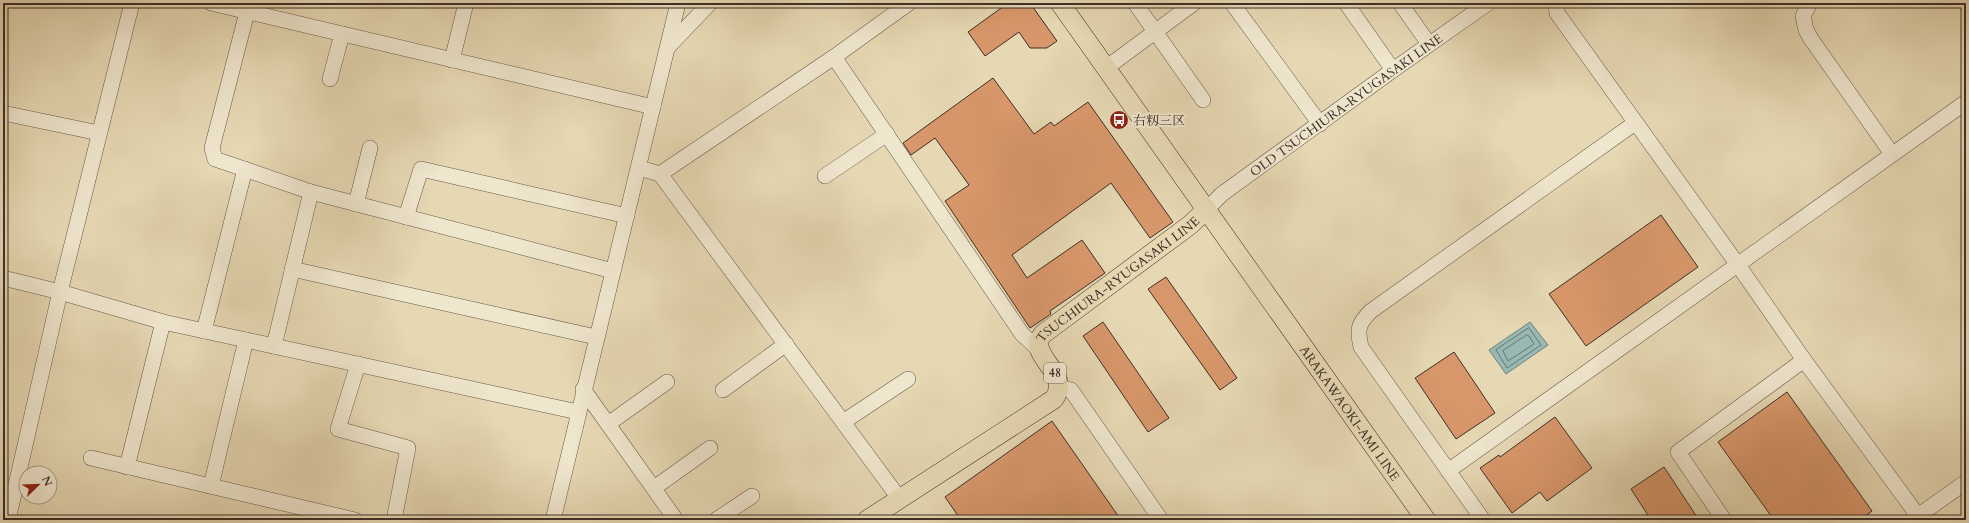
<svg xmlns="http://www.w3.org/2000/svg" width="1969" height="523" viewBox="0 0 1969 523" font-family="Cardo,'Noto Serif JP',serif">
	<rect width="100%" height="100%" fill="#e6d8b3"/>
	<filter id="stains"><feTurbulence type="fractalNoise" baseFrequency=".005" numOctaves="4"/><feColorMatrix values="0 0 0 0 .2 0 0 0 0 .09 0 0 0 0 .02 0 0 0 .5 -.17"/></filter>
	<radialGradient id="worn" r=".72"><stop offset=".6" stop-color="#630" stop-opacity="0"/><stop offset="1" stop-color="#630" stop-opacity=".3"/></radialGradient>
	<path fill="#98b8b4" stroke="#74817c" d="M 1530,322 L 1548,345 L 1506,374 L 1489,350 Z"/>
	<g fill="none" stroke-linecap="round" stroke-linejoin="round">
		<path stroke="#6b746e" stroke-width="1" d="M 1529,328 L 1541,345 L 1507,368 L 1496,350 Z
			M 1527,335 L 1529,336 L 1534,344 L 1508,361 L 1503,351 Z"/>
	</g>
	<path fill="#d8976b" stroke="#3e2f29" d="M 1008,3 L 1030,3 L 1057,41 L 1047,48 L 1030,48 L 1019,32 L 985,56 L 968,32 Z
		M 993,78 L 1034,134 L 1051,122 L 1054,126 L 1088,102 L 1173,222 L 1150,238 L 1111,183 L 1012,255 L 1027,278 L 1082,240 L 1105,273 L 1050,311 L 1051,314 L 1030,328 L 945,201 L 969,185 L 935,138 L 911,155 L 903,143 Z
		M 1661,215 L 1698,267 L 1586,346 L 1549,294 Z
		M 1166,277 L 1237,378 L 1220,390 L 1148,289 Z
		M 1103,322 L 1169,418 L 1148,432 L 1083,336 Z
		M 1454,352 L 1495,413 L 1456,439 L 1415,378 Z
		M 1787,392 L 1872,511 L 1860,520 L 1774,520 L 1718,442 Z
		M 1555,417 L 1592,468 L 1547,501 L 1540,492 L 1512,513 L 1480,468 L 1499,455 L 1500,457 Z
		M 1052,421 L 1121,520 L 961,520 L 945,497 Z
		M 1664,467 L 1699,520 L 1651,520 L 1631,489 Z"/>
	<g fill="none" stroke-linecap="round" stroke-linejoin="round">
		<defs>
			<g id="minor">
				<path d="M 211,3 L 653,107"/>
				<path d="M 1135,3 L 1203,100"/>
				<path d="M 1232,3 L 1320,124"/>
				<path d="M 1346,3 L 1393,70"/>
				<path d="M 1400,3 L 1429,44"/>
				<path d="M 1556,3 L 1557,13 L 1738,265 L 1804,360 L 1921,520"/>
				<path d="M 1810,3 L 1803,16 L 1806,30 L 1811,39 L 1892,154"/>
				<path d="M 247,12 L 212,148 L 215,159 L 311,192 L 613,271"/>
				<path d="M 668,47 L 710,3"/>
				<path d="M 834,57 L 1022,334 L 1038,349"/>
				<path d="M 452,60 L 466,3"/>
				<path d="M 1106,68 L 1194,3"/>
				<path d="M 330,79 L 342,34"/>
				<path d="M 3,113 L 99,133"/>
				<path d="M 639,168 L 660,174 L 899,498"/>
				<path d="M 660,174 L 834,57 L 909,3"/>
				<path d="M 825,176 L 887,134"/>
				<path d="M 356,204 L 370,148"/>
				<path id="s1" d="M 1207,209 L 1222,194 L 1393,70 L 1488,3"/>
				<path d="M 406,217 L 421,169 L 627,216"/>
				<path d="M 292,269 L 596,337"/>
				<path d="M 3,278 L 60,292 L 163,322 L 578,412"/>
				<path d="M 204,331 L 245,169"/>
				<path d="M 274,346 L 311,192"/>
				<path d="M 358,364 L 338,429 L 408,448 L 394,520"/>
				<path d="M 1059,387 L 1071,390 L 1161,520"/>
				<path d="M 583,389 L 676,520"/>
				<path d="M 723,390 L 786,344"/>
				<path d="M 843,422 L 908,379"/>
				<path d="M 608,424 L 667,382"/>
				<path d="M 91,458 L 355,520"/>
				<path d="M 127,467 L 163,322"/>
				<path d="M 1448,471 L 1966,102"/>
				<path d="M 211,486 L 246,340"/>
				<path d="M 654,488 L 710,448"/>
				<path d="M 8,520 L 60,292 L 132,3"/>
				<path d="M 553,520 C 594,347 637,176 678,3"/>
				<path d="M 716,520 L 752,496"/>
				<path d="M 1483,520 L 1361,347 C 1357,329 1358,324 1371,311 L 1635,123"/>
				<path d="M 1724,520 L 1678,452 L 1804,360"/>
				<path d="M 1912,520 L 1966,482"/>
			</g>
			<g id="major">
				<path id="s2" d="M 1060,3 L 1426,520"/>
				<path id="s3" d="M 867,520 L 1054,399 C 1070,375 1038,363 1038,341 L 1043,334 L 1190,225 L 1207,209"/>
			</g>
		</defs>
		<use href="#minor" stroke="#68594c" stroke-width="16"/>
		<use href="#major" stroke="#3e2f29" stroke-width="20"/>
		<use href="#minor" stroke="#efe6ce" stroke-width="15"/>
		<use href="#major" stroke="#e6d8b3" stroke-width="19"/>
	</g>
	<defs>
		<symbol id="bus-disc" viewBox="-11 -11 22 22"><circle r="9.5" fill="#8f2418" stroke="#efe6ce"/><path d="M-5-6H5V4H4V6H2V4H-2V6H-4V4H-5ZM-3.5-4V0h7V-4ZM-3.5 1.2v1.5H-2V1.2ZM2 1.2v1.5H3.5V1.2Z" fill="#fff"/></symbol>
	</defs>
	<g fill-rule="evenodd">
		<use href="#bus-disc" x="1108" y="109" width="22" height="22"/>
	</g>
	<g text-anchor="middle" stroke-width="4" stroke-linejoin="round" paint-order="stroke">
		<rect fill="#efe6ce" stroke="#73665a" stroke-width="1" x="1044" y="363" width="22" height="20" rx="3"/>
		<g font-size="12" font-weight="bold" fill="#3e2f29">
			<text x="1055" y="377">48</text>
		</g>
		<g font-size="13" fill="#3e2f29" stroke="#efe6ce">
			<text dy="5" stroke="none"><textPath href="#s1" startOffset="174">OLD TSUCHIURA-RYUGASAKI LINE</textPath></text>
			<text dy="5" stroke="none"><textPath href="#s3" startOffset="388">TSUCHIURA-RYUGASAKI LINE</textPath></text>
			<text dy="5" stroke="none"><textPath href="#s2" startOffset="502">ARAKAWAOKI-AMI LINE</textPath></text>
		</g>
		<g font-size="13" fill="#3e2f29" stroke="#efe6ce" text-anchor="start">
			<text x="1133" y="125">右籾三区</text>
		</g>
	</g>
	<rect width="1969" height="523" fill="none" stroke="#e6d8b3" stroke-width="16"/>
	<rect x="4" y="4" width="1961" height="515" fill="none" stroke="#3e2f29" stroke-width="2"/>
	<rect x="8" y="8" width="1953" height="507" fill="none" stroke="#3e2f29"/>
	<g transform="translate(38 485) rotate(67)"><circle r="19" fill="#efe6ce" stroke="#a89d8c"/>
	<path d="M0-3L7 15L0 10L-7 15Z" fill="#8f2418"/>
	<text y="-6" font-size="11" font-weight="bold" text-anchor="middle" fill="#3e2f29">N</text>
	</g>
	<rect width="100%" height="100%" filter="url(#stains)"/>
	<rect width="100%" height="100%" fill="url(#worn)"/>
</svg>
